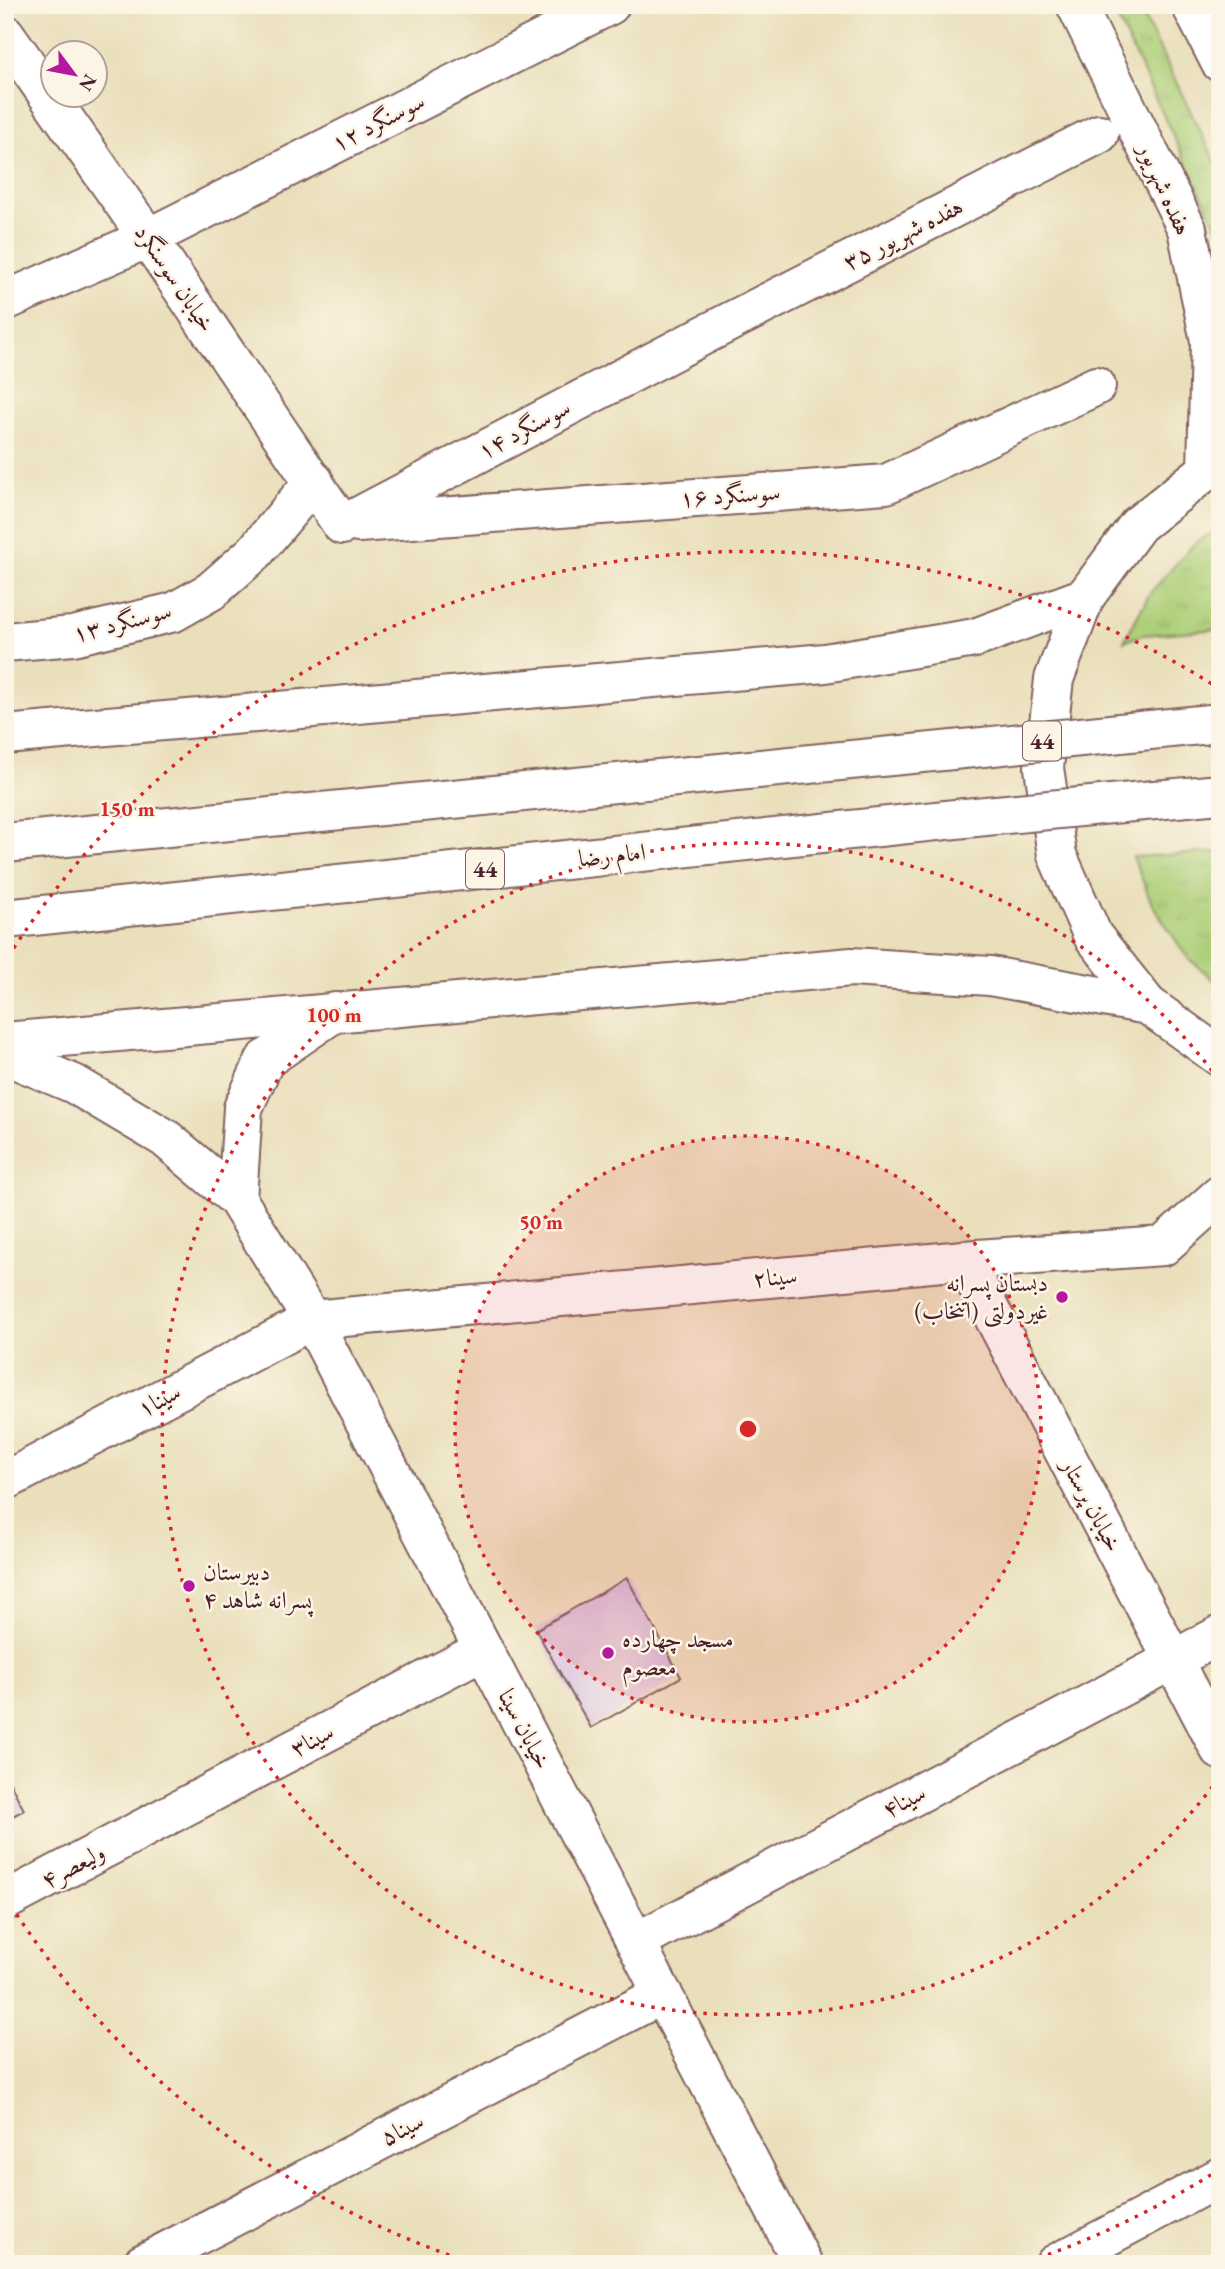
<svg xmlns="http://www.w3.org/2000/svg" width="1225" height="2269" viewBox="0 0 1225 2269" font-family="'EB Garamond',Amiri,serif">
	<defs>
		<pattern id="grass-tufts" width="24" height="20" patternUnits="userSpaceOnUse" patternTransform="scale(1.75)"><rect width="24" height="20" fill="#accf78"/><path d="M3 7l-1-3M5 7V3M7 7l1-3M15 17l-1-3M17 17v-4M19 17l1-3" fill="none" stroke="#96b168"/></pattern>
	</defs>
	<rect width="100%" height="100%" fill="#fcf5e5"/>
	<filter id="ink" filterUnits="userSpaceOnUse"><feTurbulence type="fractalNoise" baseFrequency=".0143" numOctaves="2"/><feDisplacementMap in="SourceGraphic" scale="14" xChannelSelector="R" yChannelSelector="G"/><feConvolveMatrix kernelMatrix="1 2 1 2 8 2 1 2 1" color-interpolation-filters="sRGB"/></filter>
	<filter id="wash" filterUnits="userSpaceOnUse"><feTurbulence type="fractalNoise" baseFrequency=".00686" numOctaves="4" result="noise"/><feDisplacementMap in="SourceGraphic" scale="28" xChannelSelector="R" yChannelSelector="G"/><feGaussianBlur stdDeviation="1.57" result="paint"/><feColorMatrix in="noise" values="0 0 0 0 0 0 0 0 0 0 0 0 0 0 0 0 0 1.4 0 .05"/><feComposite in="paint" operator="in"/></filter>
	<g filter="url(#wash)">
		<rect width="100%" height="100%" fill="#e9dfbb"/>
		<path fill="url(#grass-tufts)" stroke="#7b7752" stroke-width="2" d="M 1111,5 L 1138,5 L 1220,171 L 1220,234 Z
			M 1220,527 L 1220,629 L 1143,635 L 1124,641 L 1150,593 L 1194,544 Z
			M 1220,852 L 1220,985 L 1187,957 L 1152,904 L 1133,857 Z"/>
		<g id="blocks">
			<path fill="#d2b7e0" d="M 627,1578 L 681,1677 L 591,1728 L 536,1630 Z
				M 5,1773 L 24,1810 L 5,1820 Z"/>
		</g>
	</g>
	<g filter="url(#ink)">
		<use href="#blocks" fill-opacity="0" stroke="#82625d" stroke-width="2"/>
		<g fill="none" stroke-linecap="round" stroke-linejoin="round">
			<defs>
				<path id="minor" d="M 5,34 L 148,238 L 342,525
					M 5,301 L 148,238 L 610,5
					M 358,523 L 886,484 L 1096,386
					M 342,525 L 706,334 L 1099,134
					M 5,642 L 73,636 L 174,612 L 211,591 L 254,553 L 314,481
					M 5,1055 L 74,1084 L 165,1138 L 237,1199 L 312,1320 L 803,2264
					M 237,1199 L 243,1108 L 265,1060 L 335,1012
					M 964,1260 L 1220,1750
					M 5,1481 L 312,1320 L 964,1260 L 1163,1246 L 1220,1195
					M 5,1901 L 483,1650
					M 636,1942 L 1220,1635
					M 142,2264 L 663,1994
					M 1055,2264 L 1220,2177"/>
				<path id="major" d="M 1076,5 L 1187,229 L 1210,341 L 1207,470
					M 1191,5 L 1220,62
					M 1220,463 L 1207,470 L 1138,525 L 1085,597 L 1054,679 L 1044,768 L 1057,855 L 1093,936 L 1148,1005 L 1220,1057"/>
				<path id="highway" d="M 1120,733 L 1220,723
					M 5,735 L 825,663 L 975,638 L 1085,597
					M 1122,803 L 1220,794
					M 5,843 L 963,749
					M 5,919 L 965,818
					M 5,1042 L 852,967 L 990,976 L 1148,1005"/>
			</defs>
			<use href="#minor" stroke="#82625d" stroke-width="42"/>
			<use href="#major" stroke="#82625d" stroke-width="42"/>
			<use href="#highway" stroke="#82625d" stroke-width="42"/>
			<use href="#minor" stroke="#fff" stroke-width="38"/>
			<use href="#major" stroke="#fff" stroke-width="38"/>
			<use href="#highway" stroke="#fff" stroke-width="38"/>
			<defs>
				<path id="highway-bridge" d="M 963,749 L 1120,733
					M 965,818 L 1122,803"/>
			</defs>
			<use href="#highway-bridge" stroke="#82625d" stroke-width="42" stroke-linecap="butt"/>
			<use href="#highway-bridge" stroke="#fff" stroke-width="38"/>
		</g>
	</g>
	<circle cx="748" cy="1429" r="293" fill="#d62828" fill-opacity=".12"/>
	<g fill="none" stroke="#d62828" stroke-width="3.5" stroke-dasharray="3.5 7">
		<circle cx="748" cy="1429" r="293"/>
		<path d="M1219 1778A586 586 0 1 1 1219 1080"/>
		<path d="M1220 2169A878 878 0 0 1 1027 2262M469 2262A878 878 0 0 1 8 1901M8 957A878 878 0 0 1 1220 689"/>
	</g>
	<g fill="#b5179e" stroke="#fcf5e5" stroke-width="2.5">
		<circle cx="1062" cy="1297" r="7"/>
		<circle cx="189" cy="1586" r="7"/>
		<circle cx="608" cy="1653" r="7"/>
	</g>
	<g text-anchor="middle" stroke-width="5" stroke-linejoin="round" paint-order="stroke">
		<g fill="#fcf5e5" stroke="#7f5f63" stroke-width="2">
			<rect x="1023" y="721.5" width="38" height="39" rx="5"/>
			<rect x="466" y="849.5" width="38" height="39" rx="5"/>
		</g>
		<g font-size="23" font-weight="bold" fill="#4a1f2b">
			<text x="1042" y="749">44</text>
			<text x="485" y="877">44</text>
		</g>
		<g font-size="24" fill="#4a1f2b" stroke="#fcf5e5">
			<text transform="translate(378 122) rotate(-27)" y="8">سوسنگرد ۱۲</text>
			<text transform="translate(1165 189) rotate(66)" y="8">هفده شهریور</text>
			<text transform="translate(903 234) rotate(-27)" y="8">هفده شهریور ۳۵</text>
			<text transform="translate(175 278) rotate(56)" y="8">خیابان سوسنگرد</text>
			<text transform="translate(524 429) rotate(-28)" y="8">سوسنگرد ۱۴</text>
			<text transform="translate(730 495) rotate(-4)" y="8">سوسنگرد ۱۶</text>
			<text transform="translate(122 622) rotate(-14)" y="8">سوسنگرد ۱۳</text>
			<text transform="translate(612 855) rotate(-6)" y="8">امام رضا</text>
			<text transform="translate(775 1277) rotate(-5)" y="8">سینا۲</text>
			<text transform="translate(159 1400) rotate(-28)" y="8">سینا۱</text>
			<text transform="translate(1092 1505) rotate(62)" y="8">خیابان پرستار</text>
			<text transform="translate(525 1729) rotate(62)" y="8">خیابان سینا</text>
			<text transform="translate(312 1740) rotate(-28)" y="8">سینا۳</text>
			<text transform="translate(904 1801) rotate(-28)" y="8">سینا۴</text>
			<text transform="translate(73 1866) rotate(-28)" y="8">ولیعصر۴</text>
			<text transform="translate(402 2129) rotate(-27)" y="8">سینا۵</text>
		</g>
		<g font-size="24" fill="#4a1f2b" stroke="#fcf5e5" text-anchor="start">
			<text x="1048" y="1291" text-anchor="end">دبستان پسرانه<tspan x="1048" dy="28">غیردولتی (اتنخاب)</tspan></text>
			<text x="203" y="1580">دبیرستان<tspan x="203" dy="28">پسرانه شاهد ۴</tspan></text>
			<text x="622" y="1647">مسجد چهارده<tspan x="622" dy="28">معصوم</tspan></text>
		</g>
	</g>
	<circle cx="748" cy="1429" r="10" fill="#d62828" stroke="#fcf5e5" stroke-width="3.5"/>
	<g font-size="21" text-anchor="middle" font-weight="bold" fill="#d62828" stroke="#fcf5e5" stroke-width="5" stroke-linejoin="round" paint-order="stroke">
		<text x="127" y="816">150 m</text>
		<text x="334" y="1022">100 m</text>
		<text x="541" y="1229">50 m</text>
	</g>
	<rect width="1225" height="2269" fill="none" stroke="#fcf5e5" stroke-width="28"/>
	<g transform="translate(74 74) rotate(122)"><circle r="33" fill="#fcf5e5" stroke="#b59f9b" stroke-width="2"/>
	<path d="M0-5L12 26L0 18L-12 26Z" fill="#b5179e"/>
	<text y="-10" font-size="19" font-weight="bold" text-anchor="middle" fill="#4a1f2b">N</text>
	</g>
</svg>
